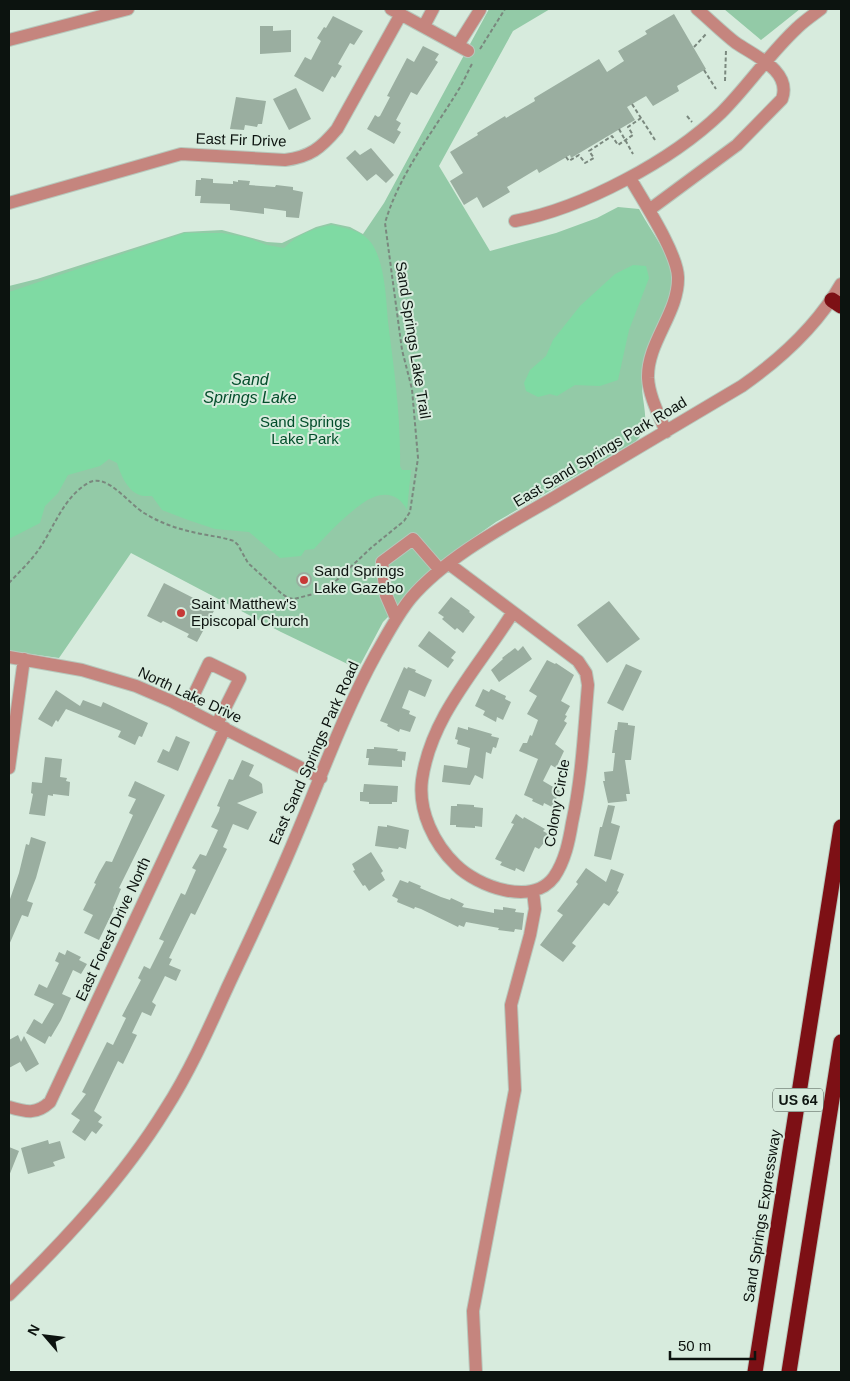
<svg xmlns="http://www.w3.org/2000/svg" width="850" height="1381" viewBox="0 0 850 1381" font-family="Helvetica,sans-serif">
	<rect width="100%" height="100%" fill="#d7ebdd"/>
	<path fill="#93caa7" d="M 489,9 L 550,9 L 513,31 L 439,166 L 490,251 L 556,233 L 597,218 L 618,207 L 639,209 C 648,226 670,256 673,274 C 676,296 660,315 653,335 C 648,348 645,363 643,376 C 638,399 655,423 636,441 L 496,522 L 449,555 L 383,622 L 358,669 L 281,632 L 131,553 L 59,658 L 9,651 L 9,286 L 37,279 L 184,232 L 222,230 L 267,242 L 282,243 L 316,227 L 331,223 L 350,227 L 363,234 L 384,203 Z
		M 724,9 L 800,9 L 761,40 Z"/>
	<path fill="#7fdaa3" d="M 332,225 C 345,228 364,231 372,244 C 385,264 386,298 388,322 C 394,369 401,417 400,466 L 402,470 L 411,470 L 407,510 C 401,497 388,491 374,497 C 357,503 326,535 314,549 L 305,550 L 301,556 L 280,558 L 249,532 L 215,529 L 188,520 L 162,510 L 152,496 C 149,496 146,496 144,496 C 128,494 121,475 117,463 L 109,459 L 100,466 L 68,475 L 58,493 L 45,506 L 40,523 L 9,539 L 9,292 L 185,233 L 222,233 L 245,237 L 267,245 L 284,248 C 297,235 314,228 332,225 Z
		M 633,265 L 646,266 L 649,278 L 629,330 L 618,380 L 600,386 L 575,385 L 557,396 L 550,394 L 538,397 L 526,391 L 524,383 L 530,370 L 546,356 L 553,340 L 580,306 L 615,274 Z"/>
	<path fill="#9aaea0" d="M 674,14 L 706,69 L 677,86 L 679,91 L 653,106 L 646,96 L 627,107 L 635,120 L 571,158 L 570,155 L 539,173 L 537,169 L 507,187 L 510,192 L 483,208 L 477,197 L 464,205 L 450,181 L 463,173 L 450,152 L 478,135 L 477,133 L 505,116 L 506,118 L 535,101 L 534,98 L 599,59 L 607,72 L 624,61 L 618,51 L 647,34 L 645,31 Z
		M 333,16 L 363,31 L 354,45 L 350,43 L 338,64 L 342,66 L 335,78 L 332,76 L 323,92 L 294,76 L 305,57 L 311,60 L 321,41 L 317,38 L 324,27 L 326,28 Z
		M 260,26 L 273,26 L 273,31 L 291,30 L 291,52 L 260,54 Z
		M 423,46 L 439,54 L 435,60 L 438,62 L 417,95 L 411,92 L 396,120 L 401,123 L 397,130 L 401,132 L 394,144 L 367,129 L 375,115 L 378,117 L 380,116 L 390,97 L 387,96 L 407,58 L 414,62 Z
		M 296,88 L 311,119 L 289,130 L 273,99 Z
		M 236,97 L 266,101 L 262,124 L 258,124 L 257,127 L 245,125 L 244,130 L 230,129 Z
		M 371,148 L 394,175 L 386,183 L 376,174 L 367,181 L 346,158 L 355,150 L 360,155 Z
		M 201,178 L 213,179 L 213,183 L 233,184 L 233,181 L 238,182 L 238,180 L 250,181 L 249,185 L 275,187 L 276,185 L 293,187 L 293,190 L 303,192 L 299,218 L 286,217 L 286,211 L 264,208 L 264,214 L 230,210 L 230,204 L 200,203 L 201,196 L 195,196 L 196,180 L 201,180 Z
		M296 580a8 8 0 1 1 16 0a8 8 0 1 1-16 0Z
		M 164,583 L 215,609 L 197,642 L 187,637 L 189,634 L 163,621 L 161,623 L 147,616 Z
		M 451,597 L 470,611 L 469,612 L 475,617 L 463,633 L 457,628 L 455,630 L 442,619 L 444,617 L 438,613 Z
		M 609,601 L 640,639 L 607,663 L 577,625 Z
		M 429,631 L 456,652 L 451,658 L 454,660 L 448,668 L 418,646 Z
		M 523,646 L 532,659 L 499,682 L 491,670 L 503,659 L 502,658 L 515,648 L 518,651 Z
		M 547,660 L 555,664 L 556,663 L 574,675 L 561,701 L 570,706 L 565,715 L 567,716 L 564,721 L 567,723 L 555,744 L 564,751 L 556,768 L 551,765 L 543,781 L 560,791 L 552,807 L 544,803 L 543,806 L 532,801 L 533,799 L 524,795 L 538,759 L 519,751 L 523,743 L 527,743 L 530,735 L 532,736 L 538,720 L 527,714 L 537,696 L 529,691 Z
		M 626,664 L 642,671 L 623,711 L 607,703 Z
		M 404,667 L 407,669 L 408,667 L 416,670 L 415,672 L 432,680 L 425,697 L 409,690 L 402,708 L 410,711 L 409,714 L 416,717 L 410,732 L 400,729 L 399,732 L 387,726 L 388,724 L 380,721 Z
		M 483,689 L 489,692 L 491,689 L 506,696 L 505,699 L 511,702 L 503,720 L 497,717 L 496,722 L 483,715 L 485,711 L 475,706 Z
		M 56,690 L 80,706 L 83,700 L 101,707 L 103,702 L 148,723 L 142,737 L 139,736 L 135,745 L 118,737 L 121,731 L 66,709 L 58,722 L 56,720 L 52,727 L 38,719 Z
		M 618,722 L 628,723 L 628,725 L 635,726 L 631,760 L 625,760 L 630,794 L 626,794 L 627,801 L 608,803 L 603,781 L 605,781 L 604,772 L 613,771 L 615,753 L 612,753 L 615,730 L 617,730 Z
		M 458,727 L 468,730 L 468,727 L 492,734 L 491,736 L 499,738 L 496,748 L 493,747 L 491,754 L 486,752 L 483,779 L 475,775 L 470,785 L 442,782 L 444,765 L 467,768 L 470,748 L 457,744 L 458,740 L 455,739 Z
		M 176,736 L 190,742 L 178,771 L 157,762 L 163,749 L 169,752 Z
		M 374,747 L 398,749 L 397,751 L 406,752 L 405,761 L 402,760 L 402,767 L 368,765 L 369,758 L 366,758 L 367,749 L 374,749 Z
		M 45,757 L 62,759 L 60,777 L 67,778 L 66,781 L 70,782 L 69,796 L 53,794 L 53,796 L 48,795 L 45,816 L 29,814 L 33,794 L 31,793 L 32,782 L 42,783 Z
		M 242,760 L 254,765 L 249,776 L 260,782 L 262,784 L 263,793 L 237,803 L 257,812 L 248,830 L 233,824 L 223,847 L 227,849 L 213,878 L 195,915 L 191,913 L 169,958 L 172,959 L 169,965 L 181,970 L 176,981 L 165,976 L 152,1002 L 156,1005 L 151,1016 L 142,1012 L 132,1033 L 137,1035 L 123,1064 L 118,1061 L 94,1111 L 102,1117 L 98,1122 L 103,1125 L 96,1134 L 92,1131 L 85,1141 L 72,1132 L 80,1120 L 71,1114 L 86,1094 L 82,1092 L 107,1042 L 113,1045 L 126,1018 L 122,1016 L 141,980 L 138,978 L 144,966 L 150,969 L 164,941 L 159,939 L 181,893 L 185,895 L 196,870 L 192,868 L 200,854 L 206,856 L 218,830 L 211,827 L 219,811 L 220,807 L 217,806 L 229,779 L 233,780 Z
		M 135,781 L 165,795 L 119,888 L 121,889 L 113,908 L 114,909 L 99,940 L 84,933 L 93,915 L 83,910 L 96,884 L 94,883 L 99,873 L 106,861 L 112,862 L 133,815 L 129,813 L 136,799 L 128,796 Z
		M 364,784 L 398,786 L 397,802 L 392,802 L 392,804 L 369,804 L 369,802 L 360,801 L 360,792 L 363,792 Z
		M 457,804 L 474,805 L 474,807 L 483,808 L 482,827 L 475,826 L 475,828 L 456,827 L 456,825 L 450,825 L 451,806 L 457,806 Z
		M 608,805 L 615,806 L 611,823 L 620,826 L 611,860 L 594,856 L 600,827 L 602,827 Z
		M 516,814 L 523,819 L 524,817 L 545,829 L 543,831 L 550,835 L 539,849 L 535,847 L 524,872 L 516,868 L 515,871 L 500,865 L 502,862 L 495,859 L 514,824 L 511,823 Z
		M 387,825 L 409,830 L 406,849 L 399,847 L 398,849 L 375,846 L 378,826 L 387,827 Z
		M 31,837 L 46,842 L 36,878 L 27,901 L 33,903 L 28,917 L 22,915 L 9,945 L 9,902 L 19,873 L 26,844 L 29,845 Z
		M 371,852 L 383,871 L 381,873 L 385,880 L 369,891 L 365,885 L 363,886 L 353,871 L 355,870 L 352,864 Z
		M 586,868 L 606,882 L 611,869 L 624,874 L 617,891 L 619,892 L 609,906 L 604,903 L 603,904 L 572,943 L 576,946 L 563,962 L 540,945 L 563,915 L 557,911 L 578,884 L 576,882 Z
		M 400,880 L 408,883 L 409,881 L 421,886 L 420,888 L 441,897 L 450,900 L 451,898 L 464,904 L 462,907 L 494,913 L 494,909 L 503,910 L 503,907 L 516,909 L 515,912 L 524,913 L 522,930 L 515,929 L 514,932 L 498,930 L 499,928 L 466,922 L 464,927 L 459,925 L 458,927 L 421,909 L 415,907 L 414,909 L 397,902 L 398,899 L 392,896 Z
		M 67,950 L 81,957 L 79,960 L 87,964 L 81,974 L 73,970 L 62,994 L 71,998 L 61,1020 L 51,1037 L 49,1036 L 45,1044 L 26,1033 L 34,1019 L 42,1024 L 54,1004 L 34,995 L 39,984 L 47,988 L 59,963 L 55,961 L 59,952 L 65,955 Z
		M 18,1035 L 21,1042 L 24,1036 L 39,1064 L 26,1072 L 20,1062 L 9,1068 L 9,1040 Z
		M 48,1140 L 49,1144 L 60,1141 L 65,1158 L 53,1162 L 55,1166 L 28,1174 L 21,1148 Z
		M 9,1147 L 19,1151 L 9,1176 Z"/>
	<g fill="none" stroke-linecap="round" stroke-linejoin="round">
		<defs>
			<path id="minor" d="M 391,9 L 468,51
				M 424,26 L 433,9
				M 9,40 L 128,9
				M 458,45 L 480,10
				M 630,178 C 643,201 677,252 678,277 C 679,313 647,342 648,378 C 649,396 659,415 666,432
				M 9,203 L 181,154 L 285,160 C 310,157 321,148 337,129 L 401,14
				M 649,210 L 737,145 L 782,99 C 792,71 755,56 736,43 C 723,33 710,20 697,9
				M 515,221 C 583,208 671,161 721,113 C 748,86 769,54 797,28 C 804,21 813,15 821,9
				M 449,564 L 513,612
				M 513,612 L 578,661 L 586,673 L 588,685 C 584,731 582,778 572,823 C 569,841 565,861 554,877 C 532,907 477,886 456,865 C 434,844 418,811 422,780 C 431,715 480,666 513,612 Z
				M 396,618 L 386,595 L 382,562 L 413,539 L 440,570
				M 9,657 L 82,670 L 136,686 L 171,701 L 321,778
				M 187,709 L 209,663 L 240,678 L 217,724
				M 9,768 L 24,659
				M 9,1107 C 26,1112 36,1115 50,1102 L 225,728
				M 9,1295 C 66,1239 123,1178 165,1110 C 190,1071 209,1028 228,986 C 250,939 273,891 293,843 C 320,780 343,714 376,654 C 387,635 397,615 411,598 C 447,556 507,525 555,497 C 617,460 680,423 742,386 C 782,358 817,326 841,284
				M 476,1372 L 473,1311 L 515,1090 L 511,1005 L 530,935 L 535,909 L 533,891"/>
			<path id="highway" d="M 832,300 L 841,306
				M 755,1372 L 841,827
				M 789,1372 L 841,1042"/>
		</defs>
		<use href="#minor" stroke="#b7c8bc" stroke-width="14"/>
		<use href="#highway" stroke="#b7c8bc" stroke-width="17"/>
		<path stroke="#7a887e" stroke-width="2" stroke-dasharray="4 2.5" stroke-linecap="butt" d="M 694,47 L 707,33
			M 480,49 L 505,9
			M 704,70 L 716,89
			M 725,81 L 726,50
			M 632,104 L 655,140
			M 687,116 L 692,122
			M 619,129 L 633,154
			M 566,157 L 569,161 L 579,155 L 585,163 L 594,158 L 589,151 L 612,136 L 618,145 L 633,135 L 628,127 L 641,118
			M 9,583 C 18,573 29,563 37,552 C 54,529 63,496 90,482 C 108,474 129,504 144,513 C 160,523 178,529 197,533 C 210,536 222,537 234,541 L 238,545 L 248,563 L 281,593 L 288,598 L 294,599 L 325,591 L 372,547 L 404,521 L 410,512 L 418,458 L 412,389 L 402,350 L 385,223 C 399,174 433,132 459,89 C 464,81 468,71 473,62"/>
		<use href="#minor" stroke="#c5857e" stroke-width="12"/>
		<use href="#highway" stroke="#7d1015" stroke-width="15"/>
	</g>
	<g fill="#c73937" stroke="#d7ebdd" stroke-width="2">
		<circle cx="304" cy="580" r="5"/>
		<circle cx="181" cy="613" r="5"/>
	</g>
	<g text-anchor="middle" stroke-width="4" stroke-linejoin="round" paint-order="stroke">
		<rect fill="#d7ebdd" stroke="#49544d" stroke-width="1" x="773" y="1088.5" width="50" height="23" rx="4"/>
		<g font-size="14" font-weight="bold" fill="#0c130f">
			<text x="798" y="1105">US 64</text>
		</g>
		<g font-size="15" fill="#0c130f" stroke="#d7ebdd">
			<text transform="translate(241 140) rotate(2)" y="5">East Fir Drive</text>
			<text transform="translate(413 340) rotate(81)" y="5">Sand Springs Lake Trail</text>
			<text transform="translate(600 452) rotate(-31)" y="5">East Sand Springs Park Road</text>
			<text transform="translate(190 695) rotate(25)" y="5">North Lake Drive</text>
			<text transform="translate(314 753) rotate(-66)" y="5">East Sand Springs Park Road</text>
			<text transform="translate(557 803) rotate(-80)" y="5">Colony Circle</text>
			<text transform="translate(113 929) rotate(-65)" y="5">East Forest Drive North</text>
			<text transform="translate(762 1216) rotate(-81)" y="5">Sand Springs Expressway</text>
		</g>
		<g font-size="15" fill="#014d2a" stroke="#d7ebdd">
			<text x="305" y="427">Sand Springs<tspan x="305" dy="17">Lake Park</tspan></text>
		</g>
		<g font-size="15" fill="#0c130f" stroke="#d7ebdd" text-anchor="start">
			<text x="314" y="576">Sand Springs<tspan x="314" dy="17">Lake Gazebo</tspan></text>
			<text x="191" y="609">Saint Matthew's<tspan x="191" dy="17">Episcopal Church</tspan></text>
		</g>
		<g font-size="16" font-style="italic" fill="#044e2c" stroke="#d7ebdd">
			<text x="250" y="385">Sand<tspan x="250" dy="18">Springs Lake</tspan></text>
		</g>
	</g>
	<rect width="850" height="1381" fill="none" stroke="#0c130f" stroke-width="20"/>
	<g transform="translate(45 1336) rotate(298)" stroke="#d7ebdd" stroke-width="4" paint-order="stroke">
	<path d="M0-4L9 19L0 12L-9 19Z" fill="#0c130f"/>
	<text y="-8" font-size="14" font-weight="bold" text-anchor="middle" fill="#0c130f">N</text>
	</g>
	<path d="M670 1351v8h85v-8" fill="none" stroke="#0c130f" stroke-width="2.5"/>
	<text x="678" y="1351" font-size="15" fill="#0c130f" stroke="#d7ebdd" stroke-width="4" paint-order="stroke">50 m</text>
</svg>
